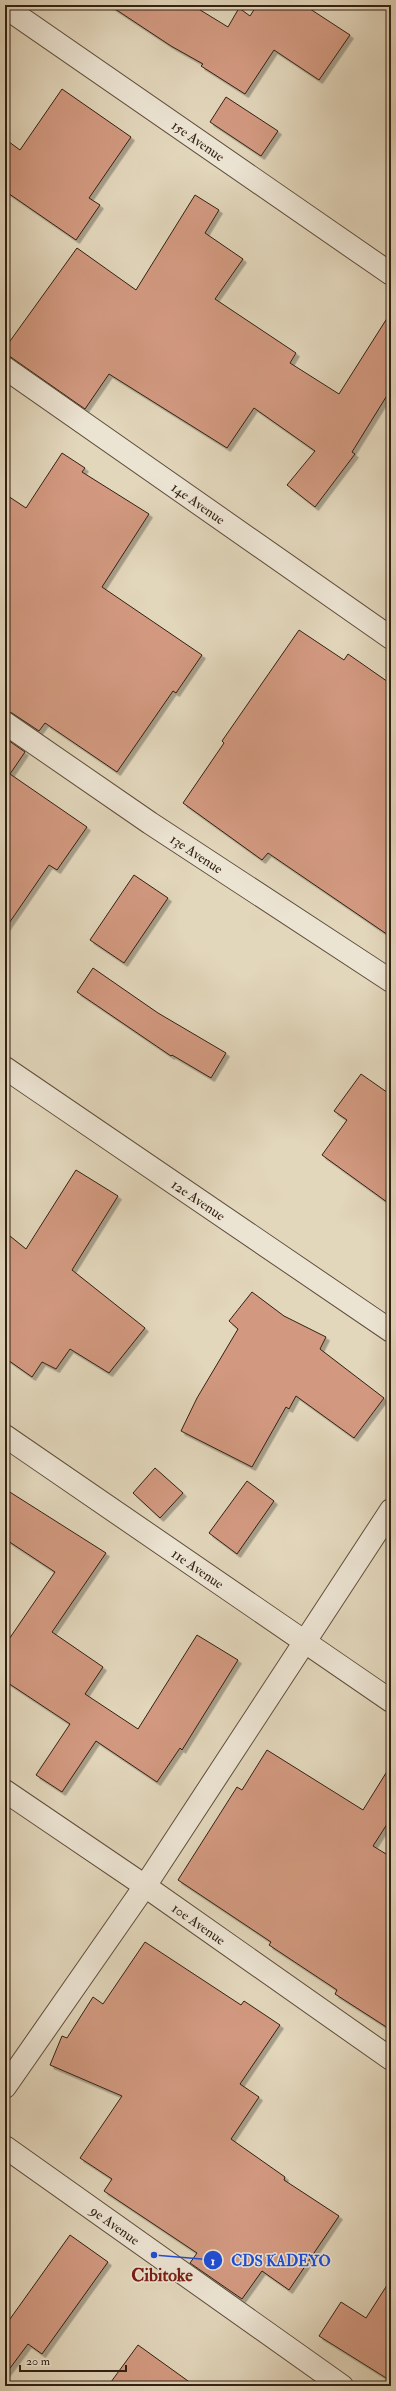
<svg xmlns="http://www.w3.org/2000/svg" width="396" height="2391" viewBox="0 0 396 2391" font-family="'IM FELL Double Pica',serif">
	<defs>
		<filter id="shadow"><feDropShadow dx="3.5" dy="3.5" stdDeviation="0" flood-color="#0004"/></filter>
	</defs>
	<rect width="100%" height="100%" fill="#e2d6bb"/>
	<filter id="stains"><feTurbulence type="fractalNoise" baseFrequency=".005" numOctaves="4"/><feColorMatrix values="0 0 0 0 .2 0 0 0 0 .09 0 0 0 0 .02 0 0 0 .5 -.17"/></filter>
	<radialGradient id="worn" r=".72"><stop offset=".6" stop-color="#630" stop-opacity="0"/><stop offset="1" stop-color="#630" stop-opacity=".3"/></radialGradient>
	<path fill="#d29980" stroke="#332112" filter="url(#shadow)" d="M 109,5 L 192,5 L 228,27 L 239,8 L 250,16 L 257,5 L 304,5 L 350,35 L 319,80 L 274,50 L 245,94 L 201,66 L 203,64 L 171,46 Z
		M 62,89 L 131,137 L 89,198 L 100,205 L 76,240 L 5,191 L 5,139 L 20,150 Z
		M 226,97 L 278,131 L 261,156 L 210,122 Z
		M 195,195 L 219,210 L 205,233 L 243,259 L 215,299 L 296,353 L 290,363 L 339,394 L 391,312 L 391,389 L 352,452 L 355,454 L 315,507 L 287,485 L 315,451 L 254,408 L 227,448 L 109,374 L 85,409 L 5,353 L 5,348 L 77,248 L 136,290 Z
		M 62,453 L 85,468 L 82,472 L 149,514 L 102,587 L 202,655 L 176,693 L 173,691 L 117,772 L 45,723 L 39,731 L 12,713 L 5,711 L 5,494 L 26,508 Z
		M 299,630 L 344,660 L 348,654 L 391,684 L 391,937 L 268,853 L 262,860 L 183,803 L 224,743 L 222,741 Z
		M 5,738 L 25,752 L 10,774 L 87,827 L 57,870 L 49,865 L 5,929 Z
		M 134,875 L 168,898 L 124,963 L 90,940 Z
		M 93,968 L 158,1013 L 226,1053 L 211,1078 L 172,1055 L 171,1056 L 77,992 Z
		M 361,1074 L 391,1095 L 391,1205 L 322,1155 L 347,1120 L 334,1111 Z
		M 76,1170 L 118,1196 L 72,1270 L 145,1328 L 109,1373 L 70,1349 L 56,1369 L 42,1362 L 32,1377 L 5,1358 L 5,1232 L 26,1249 Z
		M 252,1292 L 284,1316 L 326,1337 L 320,1349 L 384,1398 L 354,1438 L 296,1396 L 289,1409 L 286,1407 L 252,1467 L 181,1431 L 197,1398 L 238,1329 L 229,1321 Z
		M 155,1468 L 183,1493 L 160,1518 L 133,1493 Z
		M 247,1481 L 274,1501 L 237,1554 L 209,1533 Z
		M 5,1489 L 106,1553 L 52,1632 L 103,1667 L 85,1694 L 138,1729 L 197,1635 L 238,1660 L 182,1750 L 180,1748 L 157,1782 L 96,1741 L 62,1792 L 36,1775 L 70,1724 L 5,1681 L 5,1645 L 55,1572 L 5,1539 Z
		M 267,1750 L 363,1810 L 391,1765 L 391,1818 L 373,1846 L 391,1857 L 391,2030 L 335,1994 L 337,1990 L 269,1945 L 271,1942 L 178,1880 L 237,1787 L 242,1790 Z
		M 145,1942 L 241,2005 L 244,2001 L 280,2025 L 240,2084 L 259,2097 L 231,2139 L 285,2177 L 284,2180 L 339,2216 L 289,2290 L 262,2271 L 242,2299 L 190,2263 L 197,2253 L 104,2191 L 112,2179 L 80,2158 L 122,2096 L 50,2065 L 62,2036 L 67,2038 L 93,1997 L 103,2004 Z
		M 70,2235 L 108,2262 L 42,2354 L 28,2344 L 5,2375 L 5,2326 Z
		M 391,2279 L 391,2381 L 319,2336 L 341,2302 L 366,2318 Z
		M 138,2345 L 195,2386 L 108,2386 Z"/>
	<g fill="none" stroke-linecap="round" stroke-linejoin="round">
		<defs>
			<g id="street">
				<path id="s1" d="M 5,7 L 391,274"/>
				<path id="s2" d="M 5,368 L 391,638"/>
				<path id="s3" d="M 5,723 L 150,823 L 391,981"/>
				<path id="s4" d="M 5,1068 L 391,1331"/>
				<path id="s5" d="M 5,1436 L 391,1701"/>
				<path id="s6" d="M 5,1791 L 145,1886 L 391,2059"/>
				<path d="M 5,2087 L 145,1886 L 391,1510"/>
				<path id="s7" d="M 5,2147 L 342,2386"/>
			</g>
		</defs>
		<use href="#street" stroke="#5f4e3c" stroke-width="24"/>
		<use href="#street" stroke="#ece4d3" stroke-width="22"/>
	</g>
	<g text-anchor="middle" stroke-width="3" stroke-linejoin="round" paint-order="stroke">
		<g font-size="14" fill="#332112" stroke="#ece4d3">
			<text dy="5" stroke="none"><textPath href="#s1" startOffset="235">15e Avenue</textPath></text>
			<text dy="5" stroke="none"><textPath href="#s2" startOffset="236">14e Avenue</textPath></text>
			<text dy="5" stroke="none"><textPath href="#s3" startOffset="232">13e Avenue</textPath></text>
			<text dy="5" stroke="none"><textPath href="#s4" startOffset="234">12e Avenue</textPath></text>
			<text dy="5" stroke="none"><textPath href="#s5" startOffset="234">11e Avenue</textPath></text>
			<text dy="5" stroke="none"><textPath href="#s6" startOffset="235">10e Avenue</textPath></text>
			<text dy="5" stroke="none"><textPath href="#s7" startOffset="135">9e Avenue</textPath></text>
		</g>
		<g font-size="18" font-weight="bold" fill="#7a1f14" stroke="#ece4d3">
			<text x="162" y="2281">Cibitoke</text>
		</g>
	</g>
	<path fill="none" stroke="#1d4ed8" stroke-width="1.5" d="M154 2255L213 2260"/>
	<g fill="#1d4ed8" stroke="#ece4d3" stroke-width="1.5">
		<circle cx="154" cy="2255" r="4"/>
		<circle cx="213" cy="2260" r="10"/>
	</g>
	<g font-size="12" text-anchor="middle" font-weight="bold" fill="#fff">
		<text x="213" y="2265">1</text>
	</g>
	<g font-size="15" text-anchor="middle" font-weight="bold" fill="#1d4ed8" stroke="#ece4d3" stroke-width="3" stroke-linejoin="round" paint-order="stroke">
		<text x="281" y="2266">CDS KADEYO</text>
	</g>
	<rect width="396" height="2391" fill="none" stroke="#e2d6bb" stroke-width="20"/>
	<rect x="6" y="6" width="384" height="2379" fill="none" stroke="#332112" stroke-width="2"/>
	<rect x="10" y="10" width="376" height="2371" fill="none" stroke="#332112"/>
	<path d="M20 2365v6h106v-6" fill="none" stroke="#332112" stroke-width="2"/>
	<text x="26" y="2365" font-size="12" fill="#332112" stroke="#ece4d3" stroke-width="3" paint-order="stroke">20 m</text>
	<rect width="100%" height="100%" filter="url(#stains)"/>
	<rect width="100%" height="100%" fill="url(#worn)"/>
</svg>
